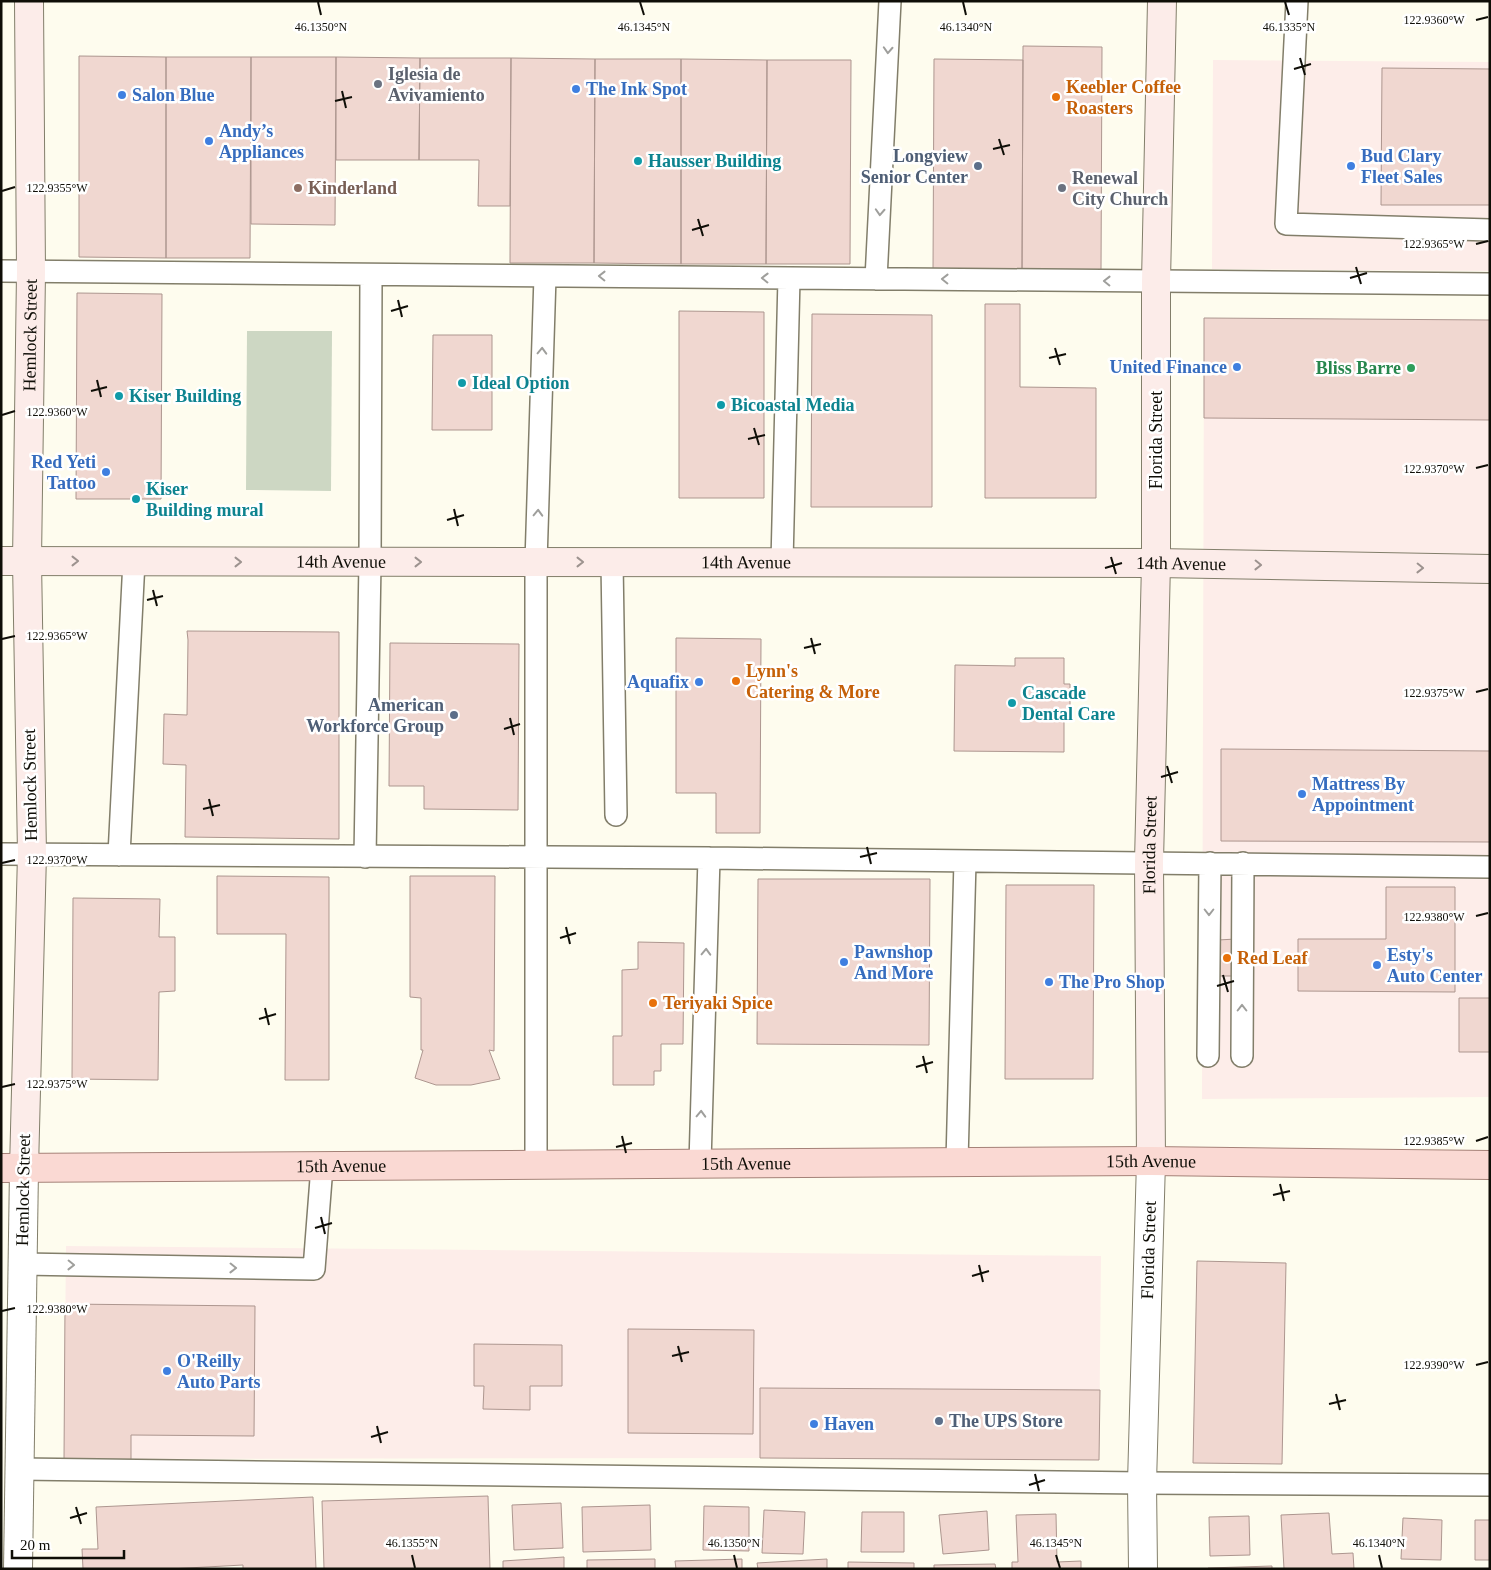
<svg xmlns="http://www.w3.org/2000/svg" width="1491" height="1570" viewBox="0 0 1491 1570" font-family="'Times New Roman',serif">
	<rect width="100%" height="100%" fill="#fefcee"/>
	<path fill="#fdede9" d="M 1213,60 L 1490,62 L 1490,271 L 1212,269 Z
		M 1204,318 L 1490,320 L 1490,1097 L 1202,1099 Z
		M 66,1246 L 1101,1256 L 1099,1460 L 760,1458 L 64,1459 Z"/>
	<path fill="#cdd7c3" d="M 247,331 L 332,331 L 331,491 L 246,490 Z"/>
	<path fill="#f0d7d0" stroke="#ad968f" d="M 1023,46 L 1102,47 L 1101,273 L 1022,273 Z
		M 79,56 L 166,57 L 166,258 L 79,257 Z
		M 166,57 L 251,57 L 250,258 L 166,258 Z
		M 251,57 L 336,57 L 335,225 L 251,224 Z
		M 336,57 L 420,58 L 419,160 L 336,160 Z
		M 420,58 L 511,58 L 510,206 L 478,206 L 479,160 L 419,160 Z
		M 511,58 L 595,59 L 594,263 L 510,263 Z
		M 595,59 L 681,59 L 681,264 L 594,263 Z
		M 681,59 L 767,60 L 766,264 L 681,264 Z
		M 934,59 L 1023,60 L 1022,273 L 933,272 Z
		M 767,60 L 851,60 L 850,264 L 766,264 Z
		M 1382,68 L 1490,69 L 1490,205 L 1381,205 Z
		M 77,293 L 162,294 L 161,499 L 76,499 Z
		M 985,304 L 1020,304 L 1020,387 L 1096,388 L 1096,498 L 985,498 Z
		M 679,311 L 764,312 L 764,498 L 679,498 Z
		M 812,314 L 932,315 L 932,507 L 811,507 Z
		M 1204,318 L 1490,320 L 1490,420 L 1204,418 Z
		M 433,335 L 492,335 L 492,430 L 432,430 Z
		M 187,631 L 339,632 L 339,839 L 185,837 L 186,765 L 163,764 L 164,714 L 187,715 L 188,640 Z
		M 676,638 L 761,639 L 760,833 L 716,833 L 716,793 L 676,793 Z
		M 390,643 L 519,644 L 518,810 L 424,809 L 424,786 L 389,786 Z
		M 1015,658 L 1064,658 L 1064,684 L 1070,684 L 1070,721 L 1064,721 L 1064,752 L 954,751 L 955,665 L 1015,666 Z
		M 1221,749 L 1490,751 L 1490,842 L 1221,841 Z
		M 217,876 L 329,877 L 329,1080 L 285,1080 L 286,934 L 217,934 Z
		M 410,876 L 495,876 L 494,1051 L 489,1050 L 500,1079 L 471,1085 L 436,1085 L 415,1078 L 423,1050 L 421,1050 L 421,998 L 410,997 Z
		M 758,879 L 930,879 L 929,1045 L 757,1044 Z
		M 1006,885 L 1094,885 L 1093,1079 L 1005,1079 Z
		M 1386,887 L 1455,887 L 1455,992 L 1298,991 L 1298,939 L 1386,939 Z
		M 73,898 L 160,899 L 159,937 L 175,937 L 175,991 L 159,992 L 158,1080 L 72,1079 Z
		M 1236,939 L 1236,976 L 1218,976 L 1218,940 Z
		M 638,942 L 684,943 L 683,1044 L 661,1044 L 661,1071 L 654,1071 L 654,1085 L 613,1085 L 613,1036 L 622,1036 L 622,970 L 638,969 Z
		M 1459,998 L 1490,998 L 1490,1052 L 1459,1052 Z
		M 1197,1261 L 1286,1263 L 1282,1464 L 1193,1463 Z
		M 65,1304 L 255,1306 L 254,1436 L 131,1435 L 131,1460 L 64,1459 Z
		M 628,1329 L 754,1330 L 753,1434 L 628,1433 Z
		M 474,1344 L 562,1345 L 562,1386 L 530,1386 L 530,1410 L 483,1409 L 484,1386 L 474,1386 Z
		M 760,1388 L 1100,1390 L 1099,1460 L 760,1458 Z
		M 488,1496 L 490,1569 L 324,1569 L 322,1501 Z
		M 313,1497 L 316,1569 L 243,1569 L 243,1565 L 169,1569 L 83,1569 L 82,1549 L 98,1549 L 96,1507 Z
		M 561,1503 L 563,1548 L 514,1550 L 512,1505 Z
		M 650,1505 L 651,1550 L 583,1552 L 582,1507 Z
		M 704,1506 L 749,1507 L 749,1551 L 703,1550 Z
		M 764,1510 L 805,1512 L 803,1554 L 762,1553 Z
		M 987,1511 L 989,1550 L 943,1554 L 939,1515 Z
		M 862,1512 L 904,1512 L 904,1552 L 861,1552 Z
		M 1329,1513 L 1332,1554 L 1353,1553 L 1354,1569 L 1284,1569 L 1281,1515 Z
		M 1056,1514 L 1057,1562 L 1081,1561 L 1081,1569 L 1012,1569 L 1012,1562 L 1018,1562 L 1016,1515 Z
		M 1249,1516 L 1250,1555 L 1210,1556 L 1209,1517 Z
		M 1403,1518 L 1442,1520 L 1441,1560 L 1401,1559 Z
		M 1475,1520 L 1490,1520 L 1490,1560 L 1475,1560 Z
		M 564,1557 L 564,1569 L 503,1569 L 503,1561 Z
		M 655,1559 L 655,1569 L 587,1569 L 587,1560 Z
		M 742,1559 L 742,1569 L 676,1569 L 675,1561 Z
		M 827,1559 L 827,1569 L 758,1569 L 757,1563 Z
		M 848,1562 L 914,1563 L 914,1569 L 848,1569 Z
		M 995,1564 L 996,1569 L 934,1569 L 934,1565 Z
		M 1272,1566 L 1272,1569 L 1208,1569 L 1208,1568 Z"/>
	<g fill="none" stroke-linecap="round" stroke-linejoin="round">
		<defs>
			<path id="lane" d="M 1297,1 L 1286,224 L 1490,230
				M 1,271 L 1490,284
				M 876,279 L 890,1
				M 612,562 L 616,815
				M 782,562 L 789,278
				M 1,854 L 709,858 L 1490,867
				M 119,855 L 134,561
				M 365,857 L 370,562 L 371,275
				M 1208,1056 L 1210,863
				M 1242,1056 L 1243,863
				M 957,1161 L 965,861
				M 700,1163 L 709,858
				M 536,1165 L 536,562 L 545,276
				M 22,1264 L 314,1269 L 322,1166
				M 19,1469 L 1142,1483 L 1490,1485"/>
			<g id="street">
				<path d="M 18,1569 L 24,1169"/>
				<path id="s1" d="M 1143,1569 L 1142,1483 L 1151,1161"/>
			</g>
			<g id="secondary">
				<path id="s2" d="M 1,561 L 1156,563 L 1490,569"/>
				<path id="s3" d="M 1151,1161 L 1149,862 L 1156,563 L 1156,281 L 1162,1"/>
				<path id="s4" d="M 24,1169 L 32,854 L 27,561 L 31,272 L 29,1"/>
			</g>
			<g id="primary">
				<path id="s5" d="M 1,1168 L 1151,1161 L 1490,1165"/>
			</g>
		</defs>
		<use href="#lane" stroke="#827e6a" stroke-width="24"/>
		<use href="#street" stroke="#827e6a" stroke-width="30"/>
		<use href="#secondary" stroke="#827e6a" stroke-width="30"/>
		<use href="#primary" stroke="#a58278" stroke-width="30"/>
		<use href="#lane" stroke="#fff" stroke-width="21"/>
		<use href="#street" stroke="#fff" stroke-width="28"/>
		<use href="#secondary" stroke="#fcece9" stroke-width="28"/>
		<use href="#primary" stroke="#fad9d3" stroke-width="28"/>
	</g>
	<defs><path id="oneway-chevron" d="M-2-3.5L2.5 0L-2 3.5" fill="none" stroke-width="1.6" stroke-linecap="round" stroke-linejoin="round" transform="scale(1.25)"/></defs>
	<g stroke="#9f9f9c">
		<use href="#oneway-chevron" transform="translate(888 50) rotate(93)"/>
		<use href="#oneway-chevron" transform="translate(880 212) rotate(93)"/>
		<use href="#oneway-chevron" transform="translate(602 276) rotate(-179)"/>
		<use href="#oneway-chevron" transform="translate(765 278) rotate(-179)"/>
		<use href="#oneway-chevron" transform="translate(945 279) rotate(-179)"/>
		<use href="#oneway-chevron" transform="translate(1107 281) rotate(-179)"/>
		<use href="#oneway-chevron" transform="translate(542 351) rotate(-88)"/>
		<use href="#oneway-chevron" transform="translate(538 513) rotate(-88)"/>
		<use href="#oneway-chevron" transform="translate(1209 912) rotate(90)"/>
		<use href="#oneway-chevron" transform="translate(706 952) rotate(-88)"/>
		<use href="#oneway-chevron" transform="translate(1242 1008) rotate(-90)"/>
		<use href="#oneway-chevron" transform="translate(701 1114) rotate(-88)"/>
		<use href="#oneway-chevron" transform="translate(71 1265) rotate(1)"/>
		<use href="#oneway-chevron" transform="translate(233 1268) rotate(1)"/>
	</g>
	<g stroke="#9d938f">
		<use href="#oneway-chevron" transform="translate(75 561)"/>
		<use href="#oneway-chevron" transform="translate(238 562)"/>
		<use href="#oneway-chevron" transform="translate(418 562)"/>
		<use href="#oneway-chevron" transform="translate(580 562)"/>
		<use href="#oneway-chevron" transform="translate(1258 565) rotate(1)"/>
		<use href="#oneway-chevron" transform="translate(1420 568) rotate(1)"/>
	</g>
	<path fill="none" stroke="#0f0e07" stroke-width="2" d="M 318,2 L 321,15M 640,2 L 644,15M 963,2 L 966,15M 1285,2 L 1289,15M 1476,20 L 1488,17M 1300,58 L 1305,75M 1294,69 L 1311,64M 342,91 L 346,108M 335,101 L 352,97M 999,139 L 1004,155M 993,149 L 1010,145M 2,191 L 15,187M 698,219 L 703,236M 692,230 L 709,225M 1476,244 L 1488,241M 1356,267 L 1361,284M 1350,278 L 1367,273M 398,300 L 402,317M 391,311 L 408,306M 1055,348 L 1060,365M 1049,358 L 1066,354M 97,380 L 101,397M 91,391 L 107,387M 2,415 L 15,411M 754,428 L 759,445M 748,439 L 765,435M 1476,468 L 1488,465M 454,509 L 458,526M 447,520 L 464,515M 1111,557 L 1116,574M 1105,568 L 1122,563M 153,590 L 157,606M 147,600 L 163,596M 811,638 L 815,654M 2,639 L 15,636M 804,648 L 821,644M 1476,692 L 1488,689M 510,718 L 514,735M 504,729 L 520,724M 1167,766 L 1172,783M 1161,777 L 1178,772M 209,799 L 213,816M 203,809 L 220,805M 867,847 L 871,864M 860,857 L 877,853M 2,863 L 15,860M 1476,916 L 1488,913M 566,927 L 570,944M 560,938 L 576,933M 1223,975 L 1228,992M 1217,986 L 1234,981M 265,1008 L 269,1025M 259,1019 L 276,1014M 923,1056 L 927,1073M 916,1067 L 933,1062M 2,1087 L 15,1084M 622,1136 L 626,1153M 1476,1141 L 1488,1137M 616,1147 L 632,1143M 1280,1184 L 1284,1201M 1273,1195 L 1290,1191M 321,1217 L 325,1234M 315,1228 L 332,1223M 979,1265 L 983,1282M 972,1276 L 989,1271M 2,1311 L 15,1308M 678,1346 L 682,1362M 672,1356 L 689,1352M 1476,1365 L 1488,1362M 1336,1394 L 1340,1410M 1329,1404 L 1346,1400M 377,1426 L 381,1443M 371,1437 L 388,1432M 1035,1474 L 1039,1491M 1029,1485 L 1045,1480M 76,1507 L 81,1524M 70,1518 L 87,1513M 412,1555 L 415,1568M 734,1555 L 737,1568M 1056,1555 L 1060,1568M 1379,1555 L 1382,1568"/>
	<g fill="#6b7280" stroke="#fff" stroke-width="2">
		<circle cx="378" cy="84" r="5"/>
		<circle cx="1062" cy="188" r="5"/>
	</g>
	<g fill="#3f7fe0" stroke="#fff" stroke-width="2">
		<circle cx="576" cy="89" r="5"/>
		<circle cx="122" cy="95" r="5"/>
		<circle cx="209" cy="141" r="5"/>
		<circle cx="1351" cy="166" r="5"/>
		<circle cx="1237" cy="367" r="5"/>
		<circle cx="106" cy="472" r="5"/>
		<circle cx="699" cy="682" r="5"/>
		<circle cx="1302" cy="794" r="5"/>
		<circle cx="844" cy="962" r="5"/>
		<circle cx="1377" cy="965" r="5"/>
		<circle cx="1049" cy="982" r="5"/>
		<circle cx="167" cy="1371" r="5"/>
		<circle cx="814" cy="1424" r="5"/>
	</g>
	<g fill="#e8710a" stroke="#fff" stroke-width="2">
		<circle cx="1056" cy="97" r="5"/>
		<circle cx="736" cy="681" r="5"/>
		<circle cx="1227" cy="958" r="5"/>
		<circle cx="653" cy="1003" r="5"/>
	</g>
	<g fill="#0f9aa8" stroke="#fff" stroke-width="2">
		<circle cx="638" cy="161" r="5"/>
		<circle cx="462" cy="383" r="5"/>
		<circle cx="119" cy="396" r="5"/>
		<circle cx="721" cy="405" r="5"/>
		<circle cx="136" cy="499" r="5"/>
		<circle cx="1012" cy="703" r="5"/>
	</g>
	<g fill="#5c6f8a" stroke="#fff" stroke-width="2">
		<circle cx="978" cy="166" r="5"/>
		<circle cx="454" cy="715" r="5"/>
		<circle cx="939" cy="1421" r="5"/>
	</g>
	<circle fill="#8d6e63" stroke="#fff" stroke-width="2" cx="298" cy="188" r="5"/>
	<circle fill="#2e9e5b" stroke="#fff" stroke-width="2" cx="1411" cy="368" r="5"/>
	<g text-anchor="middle" stroke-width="5" stroke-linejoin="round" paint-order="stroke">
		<g font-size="18" font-weight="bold" fill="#5b616d" stroke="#fff" text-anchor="start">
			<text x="388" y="80">Iglesia de<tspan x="388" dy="21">Avivamiento</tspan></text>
			<text x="1072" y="184">Renewal<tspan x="1072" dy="21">City Church</tspan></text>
		</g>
		<g font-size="18" font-weight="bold" fill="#c56008" stroke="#fff" text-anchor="start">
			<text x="1066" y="93">Keebler Coffee<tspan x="1066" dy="21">Roasters</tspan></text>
			<text x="746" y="677">Lynn's<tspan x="746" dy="21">Catering &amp; More</tspan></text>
			<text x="1237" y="964">Red Leaf</text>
			<text x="663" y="1009">Teriyaki Spice</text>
		</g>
		<g font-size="18" font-weight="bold" fill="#366cbe" stroke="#fff" text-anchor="start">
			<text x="586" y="95">The Ink Spot</text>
			<text x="132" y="101">Salon Blue</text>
			<text x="219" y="137">Andy’s<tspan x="219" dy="21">Appliances</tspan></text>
			<text x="1361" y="162">Bud Clary<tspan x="1361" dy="21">Fleet Sales</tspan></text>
			<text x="1227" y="373" text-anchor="end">United Finance</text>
			<text x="96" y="468" text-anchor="end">Red Yeti<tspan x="96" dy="21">Tattoo</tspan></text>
			<text x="689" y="688" text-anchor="end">Aquafix</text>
			<text x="1312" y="790">Mattress By<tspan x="1312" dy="21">Appointment</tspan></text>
			<text x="854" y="958">Pawnshop<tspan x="854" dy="21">And More</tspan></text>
			<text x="1387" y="961">Esty's<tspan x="1387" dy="21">Auto Center</tspan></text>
			<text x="1059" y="988">The Pro Shop</text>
			<text x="177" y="1367">O'Reilly<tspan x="177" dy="21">Auto Parts</tspan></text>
			<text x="824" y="1430">Haven</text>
		</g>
		<g font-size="18" font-weight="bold" fill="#4e5e75" stroke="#fff" text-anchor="end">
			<text x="968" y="162">Longview<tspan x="968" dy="21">Senior Center</tspan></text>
			<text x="444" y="711">American<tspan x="444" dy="21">Workforce Group</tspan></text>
			<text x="949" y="1427" text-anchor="start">The UPS Store</text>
		</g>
		<g font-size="18" font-weight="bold" fill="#0d838f" stroke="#fff" text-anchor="start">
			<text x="648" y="167">Hausser Building</text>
			<text x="472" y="389">Ideal Option</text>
			<text x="129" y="402">Kiser Building</text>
			<text x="731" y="411">Bicoastal Media</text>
			<text x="146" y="495">Kiser<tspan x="146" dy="21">Building mural</tspan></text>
			<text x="1022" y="699">Cascade<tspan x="1022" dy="21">Dental Care</tspan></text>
		</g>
		<g font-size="18" font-weight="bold" fill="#785e54" stroke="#fff" text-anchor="start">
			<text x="308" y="194">Kinderland</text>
		</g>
		<g font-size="18" fill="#0f0e07" stroke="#fff">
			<text dy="6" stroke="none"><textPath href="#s4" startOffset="834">Hemlock Street</textPath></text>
			<text transform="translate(1156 440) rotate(-90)" y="6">Florida Street</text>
			<text dy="6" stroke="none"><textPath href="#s2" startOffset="340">14th Avenue</textPath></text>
			<text dy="6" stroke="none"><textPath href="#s2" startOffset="745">14th Avenue</textPath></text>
			<text dy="6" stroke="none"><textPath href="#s2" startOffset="1180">14th Avenue</textPath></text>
			<text transform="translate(30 785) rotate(-91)" y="6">Hemlock Street</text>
			<text dy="6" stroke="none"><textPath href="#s3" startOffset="316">Florida Street</textPath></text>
			<text dy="6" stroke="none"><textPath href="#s5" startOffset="1150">15th Avenue</textPath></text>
			<text dy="6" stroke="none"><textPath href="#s5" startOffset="745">15th Avenue</textPath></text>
			<text dy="6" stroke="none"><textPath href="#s5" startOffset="340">15th Avenue</textPath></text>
			<text transform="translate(23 1190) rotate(-89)" y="6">Hemlock Street</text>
			<text dy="6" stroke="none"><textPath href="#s1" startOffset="319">Florida Street</textPath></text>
		</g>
		<g font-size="18" font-weight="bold" fill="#27864d" stroke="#fff" text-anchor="end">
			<text x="1401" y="374">Bliss Barre</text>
		</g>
	</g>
	<g font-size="12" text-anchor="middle" fill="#0f0e07" stroke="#fff" stroke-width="5" stroke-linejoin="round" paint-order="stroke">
		<text x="1434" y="24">122.9360°W</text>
		<text x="1289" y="31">46.1335°N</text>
		<text x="321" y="31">46.1350°N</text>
		<text x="644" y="31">46.1345°N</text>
		<text x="966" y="31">46.1340°N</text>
		<text x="57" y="192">122.9355°W</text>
		<text x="1434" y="248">122.9365°W</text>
		<text x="57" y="416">122.9360°W</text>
		<text x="1434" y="473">122.9370°W</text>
		<text x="57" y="640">122.9365°W</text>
		<text x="1434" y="697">122.9375°W</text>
		<text x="57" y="864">122.9370°W</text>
		<text x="1434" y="921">122.9380°W</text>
		<text x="57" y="1088">122.9375°W</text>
		<text x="1434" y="1145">122.9385°W</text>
		<text x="57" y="1313">122.9380°W</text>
		<text x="1434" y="1369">122.9390°W</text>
		<text x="412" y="1547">46.1355°N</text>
		<text x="734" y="1547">46.1350°N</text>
		<text x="1056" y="1547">46.1345°N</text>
		<text x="1379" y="1547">46.1340°N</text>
	</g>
	<rect width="1491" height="1570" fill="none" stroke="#0f0e07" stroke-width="5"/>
	<path d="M12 1550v8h112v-8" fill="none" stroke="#0f0e07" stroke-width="2.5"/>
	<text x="20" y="1550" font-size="15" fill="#0f0e07" stroke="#ffffff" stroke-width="4" paint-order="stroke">20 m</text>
</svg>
